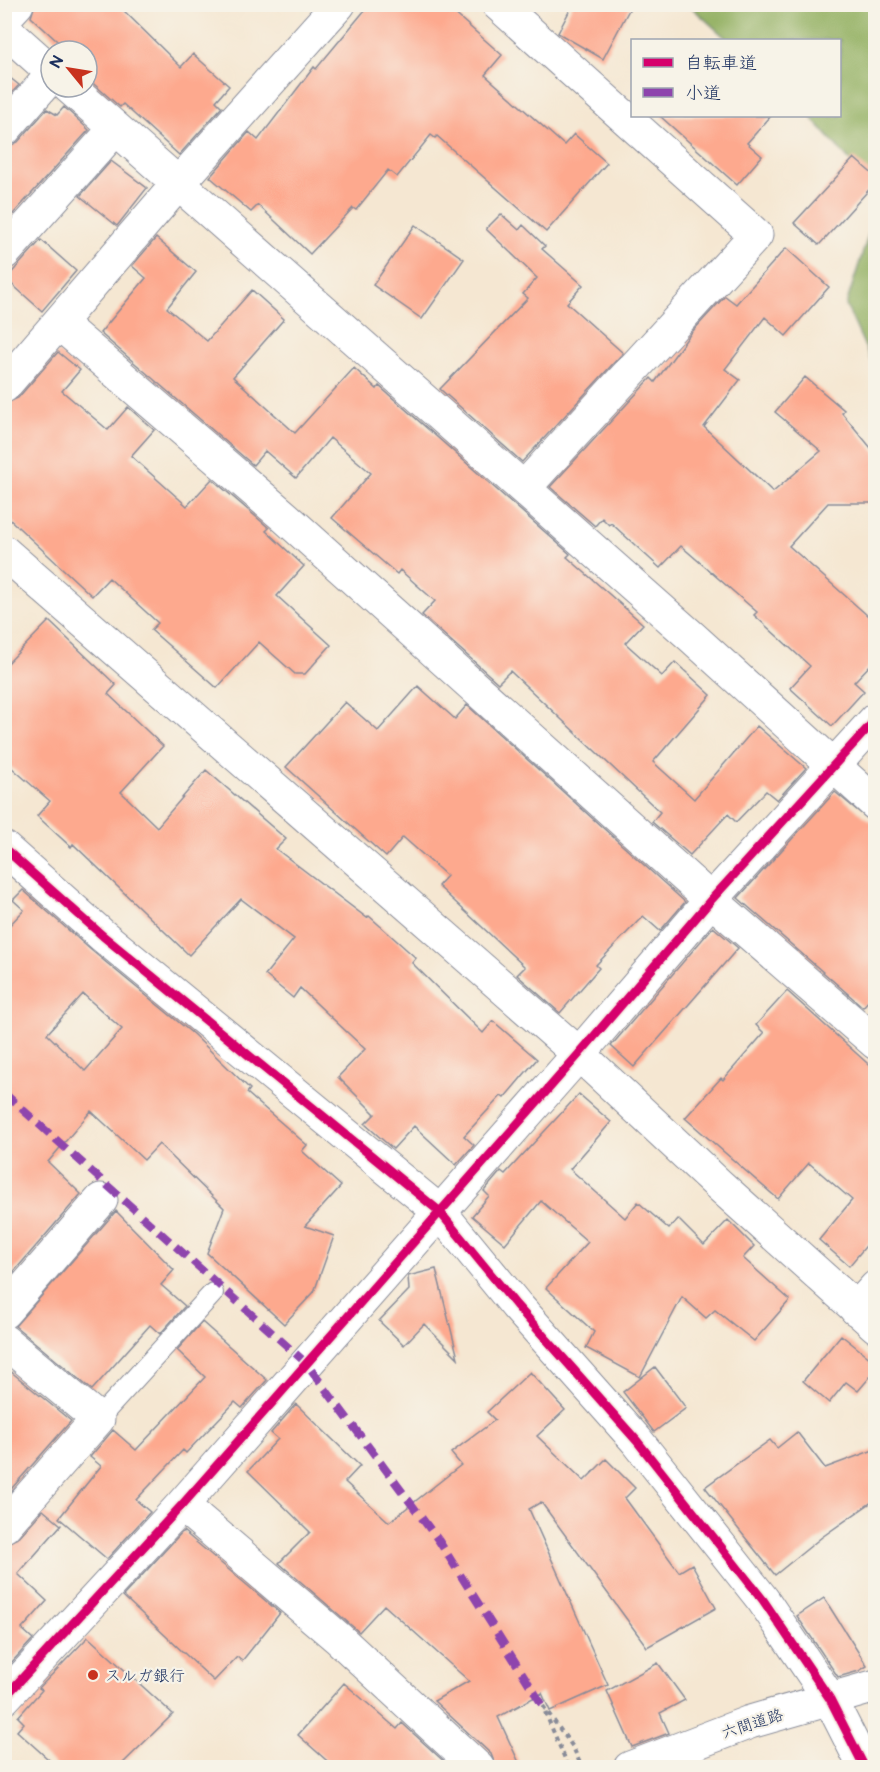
<svg xmlns="http://www.w3.org/2000/svg" width="880" height="1772" viewBox="0 0 880 1772" font-family="'Balsamiq Sans','Klee One',sans-serif">
	<rect width="100%" height="100%" fill="#f7f3e8"/>
	<filter id="ink" filterUnits="userSpaceOnUse"><feTurbulence type="fractalNoise" baseFrequency=".0167" numOctaves="2"/><feDisplacementMap in="SourceGraphic" scale="12" xChannelSelector="R" yChannelSelector="G"/><feConvolveMatrix kernelMatrix="1 2 1 2 8 2 1 2 1" color-interpolation-filters="sRGB"/></filter>
	<filter id="wash" filterUnits="userSpaceOnUse"><feTurbulence type="fractalNoise" baseFrequency=".008" numOctaves="4" result="noise"/><feDisplacementMap in="SourceGraphic" scale="24" xChannelSelector="R" yChannelSelector="G"/><feGaussianBlur stdDeviation="1.35" result="paint"/><feColorMatrix in="noise" values="0 0 0 0 0 0 0 0 0 0 0 0 0 0 0 0 0 1.4 0 .05"/><feComposite in="paint" operator="in"/></filter>
	<g filter="url(#wash)">
		<rect width="100%" height="100%" fill="#f5e7d2"/>
		<path fill="#93b062" stroke="#577060" stroke-width="1.5" d="M 689,5 L 875,5 L 875,189 L 810,116 L 840,116 L 840,40 L 728,40 Z
			M 875,214 L 875,369 L 846,305 Z"/>
		<g id="blocks">
			<path fill="#fda98e" fill-rule="evenodd" d="M 35,4 L 117,4 L 181,67 L 193,54 L 229,86 L 216,101 L 222,107 L 179,155 L 123,104 L 120,107 L 87,78 L 92,72 L 87,68 L 87,51 L 68,51 L 31,17 Z
				M 370,4 L 444,4 L 502,55 L 485,75 L 564,145 L 574,134 L 607,163 L 546,232 L 437,136 L 435,138 L 431,135 L 397,177 L 388,170 L 356,210 L 353,208 L 310,254 L 258,205 L 251,212 L 210,177 L 249,132 L 258,140 L 314,67 L 316,69 Z
				M 573,4 L 632,4 L 603,59 L 558,33 Z
				M 4,73 L 19,85 L 4,101 Z
				M 64,107 L 89,130 L 4,224 L 4,148 L 18,142 L 47,109 L 57,115 Z
				M 660,116 L 771,116 L 747,143 L 762,156 L 737,185 Z
				M 854,158 L 876,177 L 876,182 L 819,245 L 794,223 Z
				M 111,161 L 147,188 L 117,226 L 80,196 Z
				M 501,214 L 519,230 L 523,225 L 545,246 L 542,249 L 583,285 L 567,303 L 623,353 L 522,462 L 440,389 L 528,298 L 523,294 L 537,278 L 486,229 Z
				M 415,225 L 464,259 L 422,319 L 373,285 Z
				M 156,238 L 196,272 L 167,308 L 207,341 L 252,290 L 284,319 L 233,377 L 295,433 L 354,368 L 377,389 L 379,386 L 570,554 L 567,557 L 643,624 L 625,643 L 662,676 L 675,662 L 711,695 L 653,762 L 694,799 L 757,726 L 806,768 L 777,800 L 766,791 L 736,822 L 728,814 L 690,855 L 652,822 L 660,812 L 510,671 L 498,683 L 422,615 L 435,601 L 400,570 L 397,574 L 332,518 L 371,473 L 330,438 L 296,478 L 265,451 L 253,465 L 100,333 L 146,278 L 132,266 Z
				M 41,240 L 76,271 L 42,311 L 6,279 Z
				M 786,248 L 829,287 L 786,336 L 765,317 L 725,369 L 740,380 L 704,427 L 773,492 L 821,451 L 775,412 L 805,377 L 844,410 L 842,413 L 876,454 L 876,503 L 828,503 L 789,546 L 876,623 L 876,659 L 854,682 L 864,691 L 832,726 L 790,688 L 810,666 L 754,615 L 757,612 L 681,546 L 660,568 L 611,523 L 609,525 L 602,518 L 595,526 L 550,487 L 651,378 L 655,382 L 691,333 L 725,296 L 736,304 Z
				M 58,352 L 80,370 L 62,391 L 108,430 L 128,407 L 154,430 L 131,456 L 187,506 L 212,479 L 269,528 L 266,531 L 304,566 L 277,596 L 331,645 L 305,674 L 295,674 L 259,642 L 217,688 L 151,630 L 158,623 L 109,578 L 92,596 L 4,514 L 4,404 L 18,398 Z
				M 49,621 L 116,685 L 108,694 L 163,746 L 121,792 L 157,827 L 206,770 L 286,839 L 276,849 L 367,918 L 369,916 L 416,958 L 412,963 L 483,1033 L 493,1021 L 537,1059 L 504,1098 L 501,1096 L 464,1136 L 474,1145 L 456,1165 L 414,1126 L 393,1149 L 365,1124 L 375,1114 L 338,1077 L 365,1049 L 300,988 L 293,998 L 265,975 L 294,939 L 241,899 L 189,955 L 73,844 L 71,847 L 37,816 L 50,801 L 4,761 L 4,667 Z
				M 418,686 L 455,719 L 467,705 L 685,902 L 660,931 L 643,916 L 596,965 L 599,968 L 560,1013 L 517,975 L 525,967 L 438,886 L 447,876 L 403,837 L 386,857 L 286,767 L 345,702 L 378,731 Z
				M 835,792 L 876,826 L 876,992 L 863,1007 L 738,898 Z
				M 23,890 L 91,950 L 193,1034 L 250,1089 L 247,1093 L 307,1145 L 302,1151 L 341,1186 L 305,1226 L 334,1236 L 314,1292 L 284,1324 L 207,1253 L 224,1208 L 159,1144 L 144,1160 L 91,1111 L 48,1162 L 81,1194 L 4,1283 L 4,931 L 24,910 L 13,900 ZM 83,994 L 122,1029 L 85,1071 L 47,1034 Z
				M 713,927 L 738,948 L 634,1067 L 611,1046 Z
				M 787,991 L 876,1071 L 876,1234 L 849,1266 L 819,1240 L 852,1200 L 809,1163 L 778,1199 L 685,1118 L 721,1078 L 723,1080 L 764,1033 L 756,1025 Z
				M 579,1094 L 611,1122 L 570,1169 L 625,1218 L 638,1202 L 669,1229 L 678,1219 L 704,1245 L 728,1220 L 754,1246 L 743,1258 L 790,1300 L 754,1341 L 715,1310 L 706,1318 L 682,1297 L 640,1377 L 586,1348 L 594,1332 L 546,1288 L 588,1242 L 541,1201 L 505,1244 L 472,1216 L 489,1196 L 484,1191 L 501,1171 L 505,1174 Z
				M 116,1211 L 174,1270 L 161,1285 L 185,1306 L 160,1334 L 150,1325 L 92,1390 L 15,1326 Z
				M 436,1269 L 458,1358 L 424,1324 L 404,1345 L 379,1321 L 409,1290 L 408,1276 Z
				M 202,1322 L 267,1380 L 242,1408 L 235,1402 L 186,1453 L 183,1450 L 136,1500 L 150,1512 L 107,1559 L 59,1518 L 101,1466 L 90,1457 L 113,1430 L 136,1450 L 205,1377 L 177,1350 Z
				M 841,1335 L 876,1363 L 876,1370 L 858,1391 L 846,1382 L 829,1403 L 803,1381 Z
				M 4,1366 L 71,1421 L 4,1497 Z
				M 655,1367 L 686,1408 L 654,1432 L 623,1392 Z
				M 530,1372 L 565,1410 L 537,1436 L 584,1481 L 606,1459 L 635,1488 L 625,1498 L 679,1572 L 692,1564 L 716,1608 L 647,1647 L 541,1502 L 529,1509 L 608,1685 L 550,1711 L 542,1693 L 498,1717 L 521,1767 L 496,1767 L 491,1754 L 434,1701 L 469,1681 L 384,1605 L 359,1632 L 279,1563 L 310,1532 L 248,1471 L 278,1439 L 271,1433 L 296,1404 L 360,1466 L 345,1482 L 389,1522 L 461,1465 L 451,1453 L 495,1420 L 487,1412 Z
				M 797,1432 L 825,1468 L 876,1449 L 876,1499 L 822,1537 L 775,1575 L 705,1487 L 770,1440 L 777,1448 Z
				M 43,1510 L 61,1525 L 18,1574 L 47,1601 L 22,1629 L 33,1639 L 11,1663 L 4,1657 L 4,1544 L 18,1538 Z
				M 183,1531 L 280,1613 L 242,1661 L 237,1657 L 214,1681 L 123,1596 Z
				M 824,1598 L 867,1666 L 859,1671 L 838,1677 L 797,1616 Z
				M 88,1637 L 173,1714 L 119,1767 L 57,1767 L 17,1731 L 24,1723 L 18,1717 L 42,1690 L 39,1688 Z
				M 658,1663 L 685,1700 L 660,1713 L 669,1733 L 632,1747 L 607,1691 Z
				M 344,1683 L 397,1729 L 402,1723 L 450,1767 L 334,1767 L 298,1735 Z"/>
		</g>
	</g>
	<g filter="url(#ink)">
		<use href="#blocks" fill-opacity="0" stroke="#888b98" stroke-width="1.5"/>
		<g fill="none" stroke-linecap="round" stroke-linejoin="round">
			<defs>
				<path id="service" d="M 98,1419 L 213,1293"/>
				<path id="minor" d="M 498,4 L 756,235 L 524,488
					M 4,18 L 17,4
					M 4,29 L 51,71
					M 69,87 L 692,637 L 876,804
					M 4,130 L 51,76
					M 4,253 L 115,129
					M 59,323 L 285,517 L 711,900 L 876,1043
					M 4,386 L 177,185 L 339,4
					M 4,848 L 103,936 L 439,1211 L 516,1305 L 637,1441 L 763,1600 L 830,1699 L 865,1768
					M 856,1309 L 876,1287
					M 4,1312 L 101,1200
					M 4,1341 L 98,1419 L 4,1526
					M 182,1505 L 338,1638 L 478,1768
					M 4,1698 L 182,1505 L 579,1054 L 711,900 L 876,719"/>
				<path id="tertiary" d="M 4,552 L 579,1054 L 718,1184 L 876,1326
					M 630,1768 L 750,1722 L 876,1686"/>
			</defs>
			<use href="#service" stroke="#888b98" stroke-width="22"/>
			<use href="#minor" stroke="#888b98" stroke-width="35"/>
			<use href="#tertiary" stroke="#888b98" stroke-width="35"/>
			<path stroke="#888b98" stroke-width="4" stroke-dasharray="4.5 4.5" stroke-linecap="butt" d="M 543,1706 L 573,1747 L 582,1768
				M 545,1712 L 569,1768"/>
			<use href="#service" stroke="#fff" stroke-width="20"/>
			<use href="#minor" stroke="#fff" stroke-width="33"/>
			<use href="#tertiary" stroke="#fff" stroke-width="33"/>
			<path stroke="#8e44ad" stroke-width="8" stroke-dasharray="15 8" stroke-linecap="butt" d="M 4,1093 L 306,1363 L 439,1541 L 543,1706"/>
			<defs>
				<path id="cycleway" d="M 4,848 L 103,936 L 439,1211 L 516,1305 L 637,1441 L 763,1600 L 830,1699 L 865,1768
					M 4,1698 L 182,1505 L 579,1054 L 711,900 L 876,719"/>
			</defs>
			<use href="#cycleway" stroke="#f7f3e8" stroke-width="13"/>
			<use href="#cycleway" stroke="#d6006c" stroke-width="9"/>
		</g>
	</g>
	<circle fill="#c8321e" stroke="#f7f3e8" stroke-width="2" cx="93" cy="1675" r="6"/>
	<g text-anchor="middle" stroke-width="4.5" stroke-linejoin="round" paint-order="stroke">
		<g font-size="16" fill="#1b2f5e" stroke="#f7f3e8" text-anchor="start">
			<text x="105" y="1681">スルガ銀行</text>
		</g>
		<g font-size="16" fill="#1b2f5e" stroke="#f7f3e8">
			<text transform="translate(752 1723) rotate(-18)" y="6">六間道路</text>
		</g>
	</g>
	<rect width="880" height="1772" fill="none" stroke="#f7f3e8" stroke-width="24"/>
	<rect x="631" y="39" width="210" height="78" fill="#f7f3e8" stroke="#9fa5b1" stroke-width="1.5"/>
	<rect x="643" y="58" width="30" height="9" fill="#d6006c" stroke="#9fa5b1" stroke-width="1.5"/>
	<text x="685" y="69" font-size="18" fill="#1b2f5e">自転車道</text>
	<rect x="643" y="88" width="30" height="9" fill="#8e44ad" stroke="#9fa5b1" stroke-width="1.5"/>
	<text x="685" y="99" font-size="18" fill="#1b2f5e">小道</text>
	<g transform="translate(69 69) rotate(300)"><circle r="28" fill="#f7f3e8" stroke="#9fa5b1" stroke-width="1.5"/>
	<path d="M0-4.5L10 22L0 15L-10 22Z" fill="#c8321e"/>
	<text y="-9" font-size="16" font-weight="bold" text-anchor="middle" fill="#1b2f5e">N</text>
	</g>
</svg>
